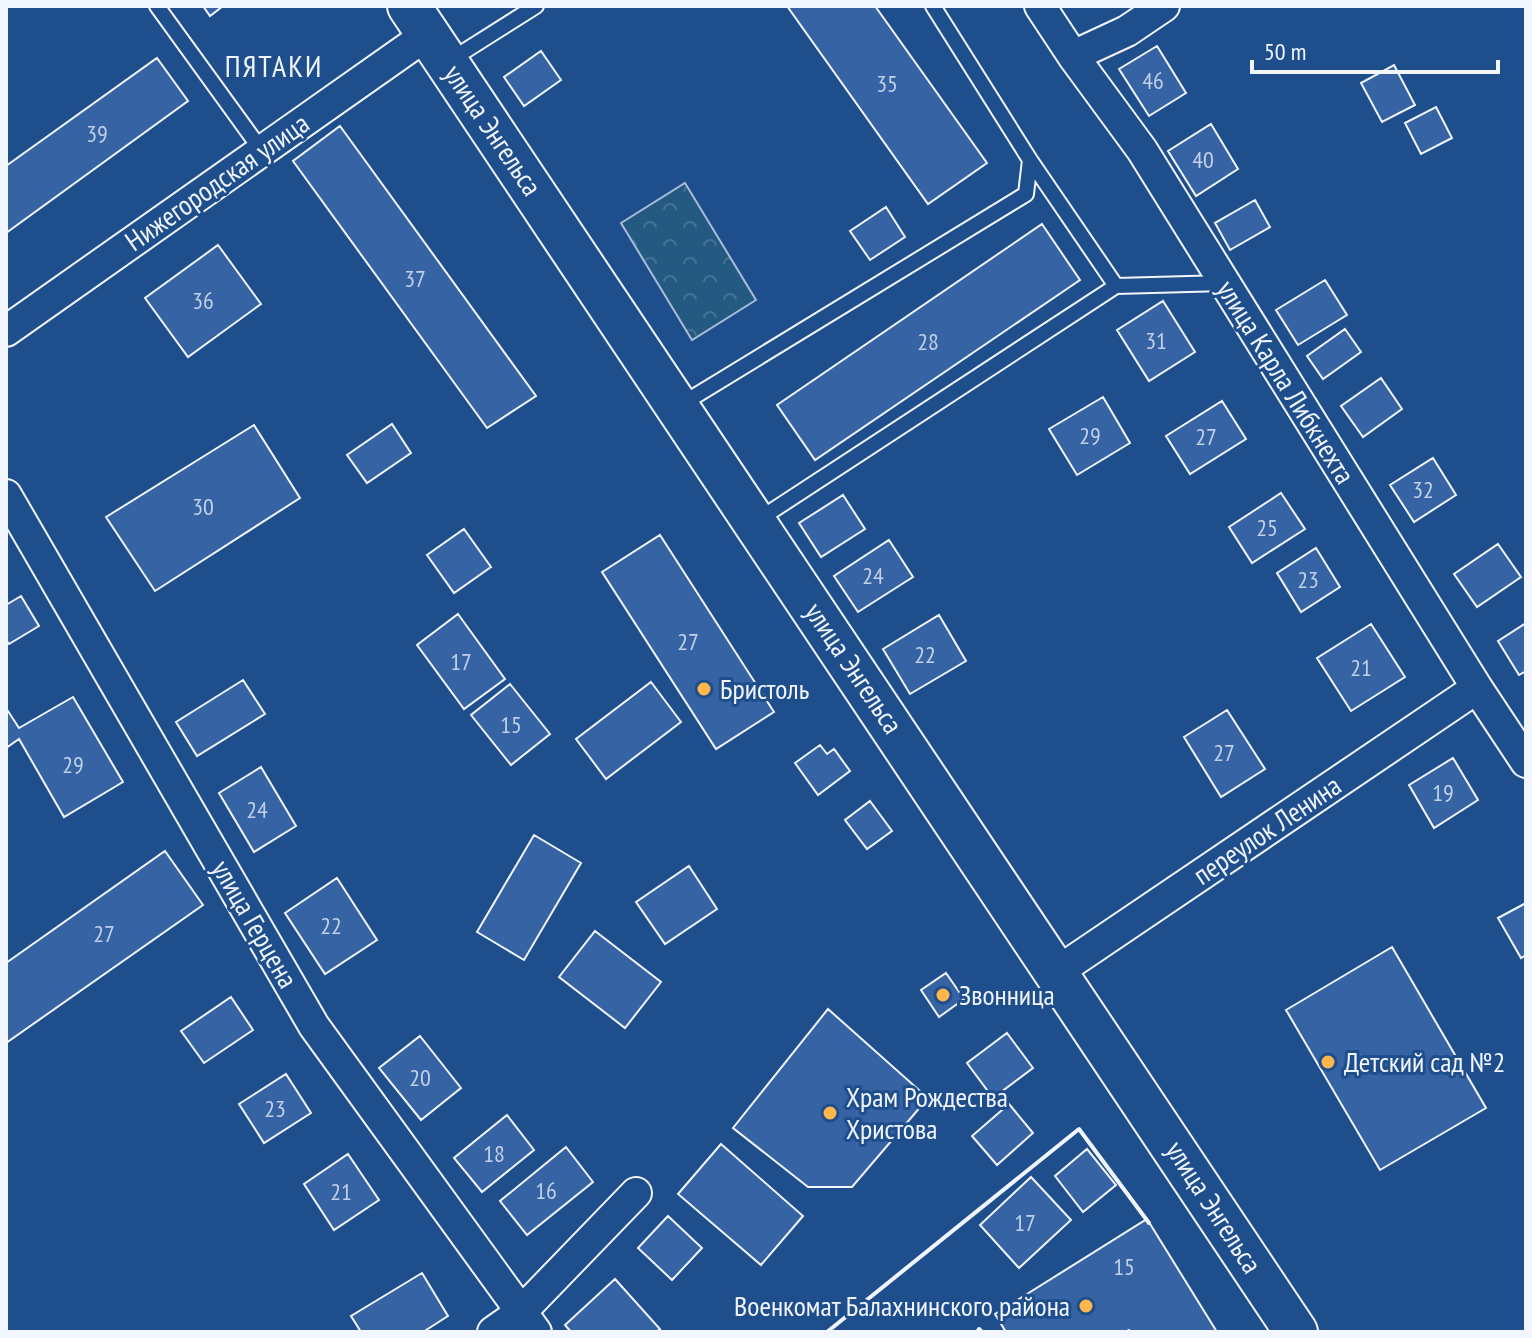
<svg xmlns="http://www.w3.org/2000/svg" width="1532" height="1338" viewBox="0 0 1532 1338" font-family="'PT Sans Narrow',sans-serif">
	<defs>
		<pattern id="forest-crowns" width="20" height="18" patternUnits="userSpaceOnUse" patternTransform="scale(2)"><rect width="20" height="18" fill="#245a82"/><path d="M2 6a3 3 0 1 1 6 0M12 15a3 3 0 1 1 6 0" fill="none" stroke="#447295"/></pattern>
	</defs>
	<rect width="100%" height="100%" fill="#1f4e8c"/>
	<path fill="url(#forest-crowns)" stroke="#a8bbd7" stroke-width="2" d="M 685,183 L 756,300 L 692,340 L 621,223 Z"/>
	<path fill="#3563a3" stroke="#f2f6ff" stroke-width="2" d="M 203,6 L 223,6 L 210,16 Z
		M 787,6 L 875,6 L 987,163 L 928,204 Z
		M 1157,46 L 1186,93 L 1149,116 L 1119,69 Z
		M 541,51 L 561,80 L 524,106 L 504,77 Z
		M 157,58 L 188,101 L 6,233 L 6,166 Z
		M 1394,65 L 1415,105 L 1382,122 L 1361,83 Z
		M 1436,107 L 1452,138 L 1421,154 L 1405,123 Z
		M 1211,124 L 1238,169 L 1196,196 L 1168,151 Z
		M 340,126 L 536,396 L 487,428 L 293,161 Z
		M 1255,200 L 1270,227 L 1230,250 L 1215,223 Z
		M 886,207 L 905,237 L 870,260 L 850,231 Z
		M 1042,224 L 1080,280 L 815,460 L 777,405 Z
		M 218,245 L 261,304 L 188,357 L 145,298 Z
		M 1325,280 L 1347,315 L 1298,345 L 1276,310 Z
		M 1163,301 L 1195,352 L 1149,381 L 1117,330 Z
		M 1345,329 L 1361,352 L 1323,379 L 1307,356 Z
		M 1381,378 L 1402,409 L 1363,437 L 1341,406 Z
		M 1103,397 L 1130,443 L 1077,475 L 1049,429 Z
		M 1222,401 L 1246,439 L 1190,474 L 1166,436 Z
		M 392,424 L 411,453 L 367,483 L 347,455 Z
		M 254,425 L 300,498 L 155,591 L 106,517 Z
		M 1433,458 L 1456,495 L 1414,522 L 1390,485 Z
		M 1281,493 L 1305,529 L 1252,563 L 1229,527 Z
		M 843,495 L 865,529 L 821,557 L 799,523 Z
		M 464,529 L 491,567 L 454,593 L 427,555 Z
		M 660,535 L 774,712 L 716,749 L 602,572 Z
		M 889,540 L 913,577 L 858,612 L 834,576 Z
		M 1498,544 L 1521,577 L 1477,607 L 1454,574 Z
		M 1316,548 L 1340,587 L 1301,612 L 1277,573 Z
		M 21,596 L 39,626 L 9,644 L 6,640 L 6,605 Z
		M 458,614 L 505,679 L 464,709 L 417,645 Z
		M 939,615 L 966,661 L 910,694 L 883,649 Z
		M 1526,623 L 1526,671 L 1519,675 L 1498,641 Z
		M 1371,624 L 1405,677 L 1351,711 L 1317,658 Z
		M 243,680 L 265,714 L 197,756 L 176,722 Z
		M 651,682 L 681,722 L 606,779 L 576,739 Z
		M 510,684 L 550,734 L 511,765 L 471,715 Z
		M 73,697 L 123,782 L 64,817 L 19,739 L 6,748 L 6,708 L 19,728 Z
		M 1227,710 L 1265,769 L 1221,797 L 1184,737 Z
		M 820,745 L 827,754 L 834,749 L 850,771 L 818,795 L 795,763 Z
		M 1453,758 L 1478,800 L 1434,828 L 1409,785 Z
		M 261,767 L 296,826 L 254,852 L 219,793 Z
		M 870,801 L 892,831 L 867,849 L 845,820 Z
		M 534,835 L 581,863 L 524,960 L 477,932 Z
		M 165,851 L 203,905 L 6,1043 L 6,963 Z
		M 689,866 L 717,909 L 665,944 L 636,902 Z
		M 337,878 L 377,940 L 325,974 L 285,913 Z
		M 1526,903 L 1526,955 L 1521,958 L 1498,918 Z
		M 595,931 L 661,982 L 625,1028 L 559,977 Z
		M 1392,947 L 1486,1108 L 1380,1170 L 1286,1010 Z
		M 946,973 L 964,999 L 939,1017 L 921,990 Z
		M 231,997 L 253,1030 L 204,1063 L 181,1031 Z
		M 828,1009 L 928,1098 L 852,1187 L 808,1187 L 733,1128 Z
		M 1007,1033 L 1033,1068 L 993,1098 L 967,1063 Z
		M 420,1036 L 461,1088 L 421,1120 L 379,1068 Z
		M 286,1074 L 311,1113 L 264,1143 L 239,1104 Z
		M 1009,1104 L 1033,1133 L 997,1165 L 972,1136 Z
		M 507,1115 L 534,1150 L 482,1192 L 454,1158 Z
		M 721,1144 L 803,1216 L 761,1265 L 678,1194 Z
		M 566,1147 L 593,1182 L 527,1235 L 500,1201 Z
		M 1087,1149 L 1116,1185 L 1083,1212 L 1055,1176 Z
		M 348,1154 L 379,1200 L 334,1230 L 304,1184 Z
		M 1031,1177 L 1071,1220 L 1019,1268 L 980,1225 Z
		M 668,1216 L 702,1248 L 672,1280 L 638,1248 Z
		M 1147,1219 L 1217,1332 L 1130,1332 L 1129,1330 L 1125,1332 L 1006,1332 L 995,1314 Z
		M 422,1273 L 448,1316 L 423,1332 L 361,1332 L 351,1316 Z
		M 615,1279 L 660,1329 L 656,1332 L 571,1332 L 565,1325 Z"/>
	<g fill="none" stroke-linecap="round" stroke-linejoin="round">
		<defs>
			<path id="lane" d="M 157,6 L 262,151
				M 449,61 L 536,6
				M 1030,160 L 1116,286 L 1225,283
				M 682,404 L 1026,194 L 1030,160 L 933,6
				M 758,520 L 1116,286"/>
			<path id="street" d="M 1040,6 L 1073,56 L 1142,150 L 1477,688 L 1526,762
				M 1073,56 L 1127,31 L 1164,6
				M 6,331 L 428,34
				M 6,495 L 314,1026 L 536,1332
				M 1057,972 L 1477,688
				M 493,1332 L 520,1313 L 636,1193"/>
			<path id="secondary" d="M 409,6 L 1296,1332"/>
		</defs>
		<use href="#lane" stroke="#f2f6ff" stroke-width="18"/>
		<use href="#street" stroke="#f2f6ff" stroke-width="34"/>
		<use href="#secondary" stroke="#f2f6ff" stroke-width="46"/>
		<use href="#lane" stroke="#1f4e8c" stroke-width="14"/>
		<use href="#street" stroke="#1f4e8c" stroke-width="30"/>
		<use href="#secondary" stroke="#1f4e8c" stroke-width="42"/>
		<path stroke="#f2f6ff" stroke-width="4" d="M 827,1332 L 1079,1129 L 1149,1223
			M 977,1332 L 979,1329 L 982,1332"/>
	</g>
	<g fill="#ffb74d" stroke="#1f4e8c" stroke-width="3">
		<circle cx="704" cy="689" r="8"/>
		<circle cx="943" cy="995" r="8"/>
		<circle cx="1328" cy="1062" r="8"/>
		<circle cx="830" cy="1113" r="8"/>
		<circle cx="1086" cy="1306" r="8"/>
	</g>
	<g text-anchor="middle" stroke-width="6" stroke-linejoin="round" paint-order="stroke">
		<g font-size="24" fill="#c3d1e8">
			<text x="1153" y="89">46</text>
			<text x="887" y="92">35</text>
			<text x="97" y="142">39</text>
			<text x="1203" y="168">40</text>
			<text x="415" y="287">37</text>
			<text x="203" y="309">36</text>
			<text x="1156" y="349">31</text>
			<text x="928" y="350">28</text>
			<text x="1090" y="444">29</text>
			<text x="1206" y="445">27</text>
			<text x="1423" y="498">32</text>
			<text x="203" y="515">30</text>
			<text x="1267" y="536">25</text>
			<text x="873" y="584">24</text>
			<text x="1308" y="588">23</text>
			<text x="688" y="650">27</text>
			<text x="925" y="663">22</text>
			<text x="461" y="670">17</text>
			<text x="1361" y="676">21</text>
			<text x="511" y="733">15</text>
			<text x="1224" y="761">27</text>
			<text x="73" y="773">29</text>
			<text x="1443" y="801">19</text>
			<text x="257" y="818">24</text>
			<text x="331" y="934">22</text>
			<text x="104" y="942">27</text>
			<text x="420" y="1086">20</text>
			<text x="275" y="1117">23</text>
			<text x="494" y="1162">18</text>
			<text x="546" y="1199">16</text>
			<text x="341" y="1200">21</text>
			<text x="1025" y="1231">17</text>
			<text x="1124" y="1275">15</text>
		</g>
		<g font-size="28" fill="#f2f6ff" stroke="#1f4e8c">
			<text transform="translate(493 130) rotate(56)" y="10">улица Энгельса</text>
			<text transform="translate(217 182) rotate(-35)" y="10">Нижегородская улица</text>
			<text transform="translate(1286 382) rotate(58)" y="10">улица Карла Либкнехта</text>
			<text transform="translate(854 668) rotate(56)" y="10">улица Энгельса</text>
			<text transform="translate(1267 830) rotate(-34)" y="10">переулок Ленина</text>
			<text transform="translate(255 924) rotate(60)" y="10">улица Герцена</text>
			<text transform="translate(1214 1207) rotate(57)" y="10">улица Энгельса</text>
		</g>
		<g font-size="28" fill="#f2f6ff" stroke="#1f4e8c" text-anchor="start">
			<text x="720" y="699">Бристоль</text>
			<text x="959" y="1005">Звонница</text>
			<text x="1344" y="1072">Детский сад №2</text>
			<text x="846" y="1107">Храм Рождества<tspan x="846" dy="32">Христова</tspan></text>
			<text x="1070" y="1316" text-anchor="end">Военкомат Балахнинского района</text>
		</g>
		<g font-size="30" letter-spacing="2" fill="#f2f6ff" stroke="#1f4e8c">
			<text x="274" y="77">ПЯТАКИ</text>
		</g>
	</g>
	<rect width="1532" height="1338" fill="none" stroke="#f2f6ff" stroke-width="16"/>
	<path d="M1252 60v12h246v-12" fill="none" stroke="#f2f6ff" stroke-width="4"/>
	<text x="1264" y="60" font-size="24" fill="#f2f6ff" stroke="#1f4e8c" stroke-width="6" paint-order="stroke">50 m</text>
</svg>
